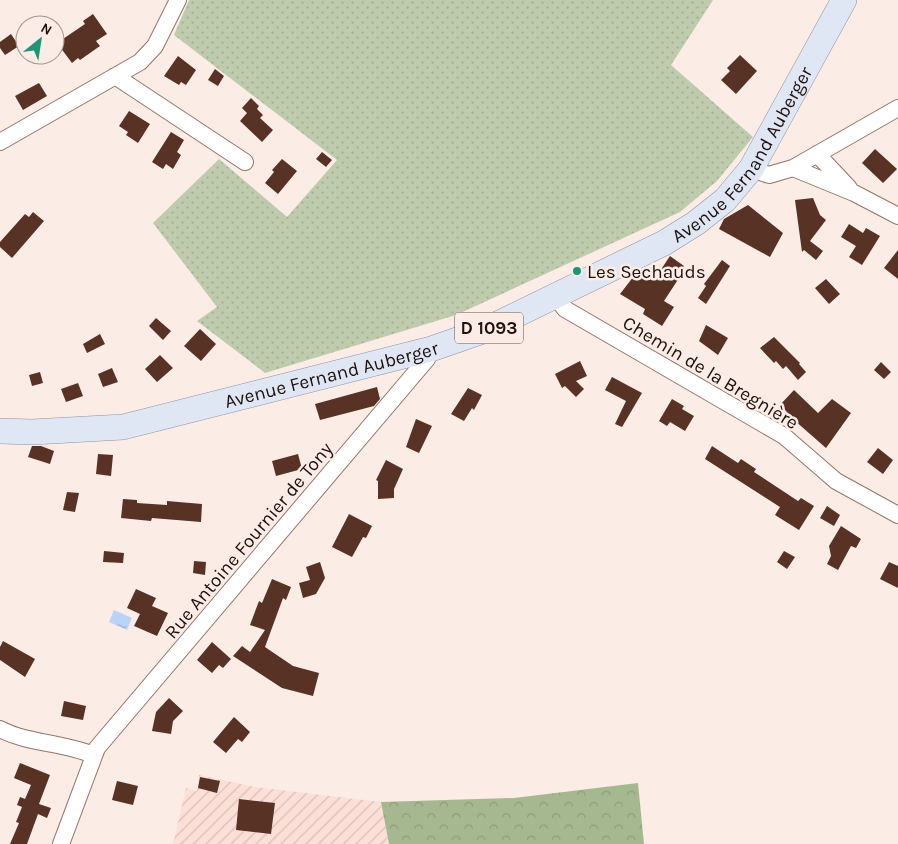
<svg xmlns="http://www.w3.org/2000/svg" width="898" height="844" viewBox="0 0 898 844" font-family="Karla,sans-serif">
	<defs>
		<pattern id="industrial-furrows" width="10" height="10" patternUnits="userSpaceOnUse" patternTransform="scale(1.25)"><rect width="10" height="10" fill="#fce0d7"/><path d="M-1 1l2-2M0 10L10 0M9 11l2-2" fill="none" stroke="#d8bfb7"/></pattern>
		<pattern id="grass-dots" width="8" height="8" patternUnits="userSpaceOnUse" patternTransform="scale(1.25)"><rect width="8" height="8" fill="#beccad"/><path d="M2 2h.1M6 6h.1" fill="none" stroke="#a3ae94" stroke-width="1.8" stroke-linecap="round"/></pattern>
		<pattern id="forest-crowns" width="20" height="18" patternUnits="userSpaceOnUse" patternTransform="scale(1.25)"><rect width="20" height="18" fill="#a6b890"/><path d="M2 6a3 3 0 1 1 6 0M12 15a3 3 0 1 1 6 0" fill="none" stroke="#8e9d7b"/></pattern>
		<pattern id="water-ripples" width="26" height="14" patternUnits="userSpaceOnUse" patternTransform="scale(1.25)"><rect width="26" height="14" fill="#bad3f9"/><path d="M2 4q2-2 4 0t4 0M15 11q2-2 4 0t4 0" fill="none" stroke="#9fb4d4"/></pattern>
	</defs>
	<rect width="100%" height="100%" fill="#fbece6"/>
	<path fill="url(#industrial-furrows)" d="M 199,775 L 255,787 L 381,802 L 389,844 L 173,844 L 186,788 L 197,791 Z"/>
	<path fill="url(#grass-dots)" d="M 189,0 L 713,0 L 671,65 L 753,137 L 717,181 L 680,212 L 456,315 L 265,373 L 197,321 L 217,307 L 153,223 L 219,159 L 287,217 L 337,160 L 174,35 Z"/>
	<path fill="url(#forest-crowns)" d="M 638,783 L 644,844 L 389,844 L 381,802 L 514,798 Z"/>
	<path fill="url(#water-ripples)" d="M 114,610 L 132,618 L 127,630 L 109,622 Z"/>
	<path fill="#583225" d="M 93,14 L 107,34 L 96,41 L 100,46 L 80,60 L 78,58 L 72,63 L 57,43 L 85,24 L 83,21 Z
		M 11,34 L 19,46 L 5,55 L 0,48 L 0,42 Z
		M 740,55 L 757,71 L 736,94 L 721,80 L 730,71 L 727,68 Z
		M 178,56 L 196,70 L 186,85 L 181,82 L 179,85 L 164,76 Z
		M 215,69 L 224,76 L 218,86 L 208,80 Z
		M 39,83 L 47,96 L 23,110 L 15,96 Z
		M 251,98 L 259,106 L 257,109 L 263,115 L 260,118 L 273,130 L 262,142 L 240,121 L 247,113 L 242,108 Z
		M 129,111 L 150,124 L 138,143 L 126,135 L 128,132 L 119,126 Z
		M 171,132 L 184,140 L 177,152 L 181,155 L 173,169 L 166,164 L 163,169 L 152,162 Z
		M 875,149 L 897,169 L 883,183 L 862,163 Z
		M 322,152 L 332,160 L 326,167 L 316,159 Z
		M 282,159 L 297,171 L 278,194 L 265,183 L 274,172 L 272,170 Z
		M 813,198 L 820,215 L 826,220 L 810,241 L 823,251 L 816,260 L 804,250 L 802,252 L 795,200 Z
		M 748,205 L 783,233 L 770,257 L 719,229 L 724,219 Z
		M 33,212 L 44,221 L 12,258 L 0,247 L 0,242 L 25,214 L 29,217 Z
		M 849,224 L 863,233 L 866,228 L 880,236 L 862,265 L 849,257 L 856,246 L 841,237 Z
		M 898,250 L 898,279 L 884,268 Z
		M 670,256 L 684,266 L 679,274 L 681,275 L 664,301 L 674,307 L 662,326 L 643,314 L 645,309 L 620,294 L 637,272 L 650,280 L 655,272 L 658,274 Z
		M 722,260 L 730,266 L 706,304 L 698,298 L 706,286 L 704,284 Z
		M 826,279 L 840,294 L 829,304 L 815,288 Z
		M 156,318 L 171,331 L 163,340 L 149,326 Z
		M 706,325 L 728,338 L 718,355 L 699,341 Z
		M 200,329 L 216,344 L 201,361 L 184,346 Z
		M 100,334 L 105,344 L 87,353 L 83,344 Z
		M 774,337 L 800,363 L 799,364 L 806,372 L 798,380 L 786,366 L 783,369 L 776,361 L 774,363 L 760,348 Z
		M 160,355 L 173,368 L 157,382 L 145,369 Z
		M 580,361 L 587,376 L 576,381 L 584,389 L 576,397 L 565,386 L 562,388 L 555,374 Z
		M 881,362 L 891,372 L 884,379 L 874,370 Z
		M 112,368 L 118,382 L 103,387 L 98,374 Z
		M 40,372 L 43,383 L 32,386 L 29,375 Z
		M 612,377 L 642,393 L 622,427 L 615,424 L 626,401 L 605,390 Z
		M 78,383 L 83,396 L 66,402 L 61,389 Z
		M 377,387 L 380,399 L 374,406 L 320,420 L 315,404 Z
		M 468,388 L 482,395 L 474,410 L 472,408 L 464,421 L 451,414 Z
		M 794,390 L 818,413 L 832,399 L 851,413 L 826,448 L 786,413 L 787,412 L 780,405 Z
		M 672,399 L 684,406 L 682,409 L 694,416 L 685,431 L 670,422 L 667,426 L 659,421 Z
		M 416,419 L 432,426 L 419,453 L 406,447 Z
		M 32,446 L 41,446 L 54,451 L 50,464 L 28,457 Z
		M 712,446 L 738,463 L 741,459 L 756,469 L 754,472 L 798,501 L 801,498 L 814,506 L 799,530 L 775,515 L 780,507 L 705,459 Z
		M 878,448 L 893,460 L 883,474 L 867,462 Z
		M 98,454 L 113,455 L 111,476 L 96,474 Z
		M 298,454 L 302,469 L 276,476 L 272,461 Z
		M 386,460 L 403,469 L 394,489 L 394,498 L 378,499 L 378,481 L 376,480 Z
		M 67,492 L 79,493 L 75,512 L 63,510 Z
		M 123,499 L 137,500 L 137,503 L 167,505 L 167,501 L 202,504 L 201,522 L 152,518 L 151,521 L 121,518 Z
		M 827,506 L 840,515 L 834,526 L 820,518 Z
		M 349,514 L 372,526 L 366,538 L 363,537 L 352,557 L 332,547 Z
		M 841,526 L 861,539 L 856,548 L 851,546 L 838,570 L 827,564 L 831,556 L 829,546 Z
		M 104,551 L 124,553 L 123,563 L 103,562 Z
		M 784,551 L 795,557 L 787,569 L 777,562 Z
		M 194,561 L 206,562 L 205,575 L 193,573 Z
		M 320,562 L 325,578 L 316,594 L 303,598 L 299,583 L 310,580 L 306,567 Z
		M 889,562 L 898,566 L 898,588 L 880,579 Z
		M 272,579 L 291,587 L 286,600 L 283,598 L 265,647 L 293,666 L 319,673 L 313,696 L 282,688 L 233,656 L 242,646 L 250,652 L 265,630 L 250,625 L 259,601 L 262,603 Z
		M 136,589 L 156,598 L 152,606 L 168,613 L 157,636 L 134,626 L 140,614 L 127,608 Z
		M 3,641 L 35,659 L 25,677 L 0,660 L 0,647 Z
		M 212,642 L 231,659 L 223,668 L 219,665 L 212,673 L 197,660 Z
		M 169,698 L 183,711 L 173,721 L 171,734 L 152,731 L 156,712 Z
		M 64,701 L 86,706 L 83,720 L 61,716 Z
		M 234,717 L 250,732 L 242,742 L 238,739 L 226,753 L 213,742 Z
		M 20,763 L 50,775 L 39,804 L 51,808 L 47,818 L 38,814 L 27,844 L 10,844 L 19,823 L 16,822 L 22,807 L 17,805 L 20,797 L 25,799 L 31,785 L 14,778 Z
		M 200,777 L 220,781 L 217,793 L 198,788 Z
		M 117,781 L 138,786 L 133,805 L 112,800 Z
		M 239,799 L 275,803 L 271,834 L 236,830 Z"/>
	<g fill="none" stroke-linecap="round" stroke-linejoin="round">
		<defs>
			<path id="minor" d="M 115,76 L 245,162
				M 0,142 L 140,62 L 155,46 L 178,0
				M 817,154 L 849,188
				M 793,168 L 854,193 L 898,216
				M 751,169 L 769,175 L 793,168 L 898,108
				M 555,296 L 565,309 L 784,436 L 836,481 L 898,515
				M 0,729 C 28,744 63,742 93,755
				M 61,844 L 97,748 L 427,359 L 431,349"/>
			<g id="primary">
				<path id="s1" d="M 0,431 L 32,432 L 123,427 L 431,349 L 483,331 L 664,243 L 696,223 L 725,200 L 751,169 L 844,0"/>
			</g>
		</defs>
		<use href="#minor" stroke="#957468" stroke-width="18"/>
		<use href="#primary" stroke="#8f929e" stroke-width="26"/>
		<use href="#minor" stroke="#fff" stroke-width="16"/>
		<use href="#primary" stroke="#e0e7f4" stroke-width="25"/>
	</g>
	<circle fill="#1e9479" stroke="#fbece6" stroke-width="2" cx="577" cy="271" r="5"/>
	<g text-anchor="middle" stroke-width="5" stroke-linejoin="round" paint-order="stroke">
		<rect fill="#fbece6" stroke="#61534f" stroke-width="1" x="455" y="312.5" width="68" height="31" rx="4"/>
		<g font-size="18" font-weight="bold" fill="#1f120e">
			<text x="489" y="334">D 1093</text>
		</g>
		<g font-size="19" fill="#1f120e" stroke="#fbece6">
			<text dy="7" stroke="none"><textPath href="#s1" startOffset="818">Avenue Fernand Auberger</textPath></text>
			<text transform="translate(711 372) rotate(31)" y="7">Chemin de la Bregnière</text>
			<text dy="7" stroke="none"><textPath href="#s1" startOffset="338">Avenue Fernand Auberger</textPath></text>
			<text transform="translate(248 540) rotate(-50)" y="7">Rue Antoine Fournier de Tony</text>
		</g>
		<g font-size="19" fill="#1f120e" stroke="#fbece6" text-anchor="start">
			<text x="587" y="278">Les Sechauds</text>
		</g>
	</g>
	<g transform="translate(40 40) rotate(30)"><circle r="24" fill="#fbece6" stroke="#a39590"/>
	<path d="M0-4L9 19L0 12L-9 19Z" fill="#1e9479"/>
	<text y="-8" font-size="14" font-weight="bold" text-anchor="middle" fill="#1f120e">N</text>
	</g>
</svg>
